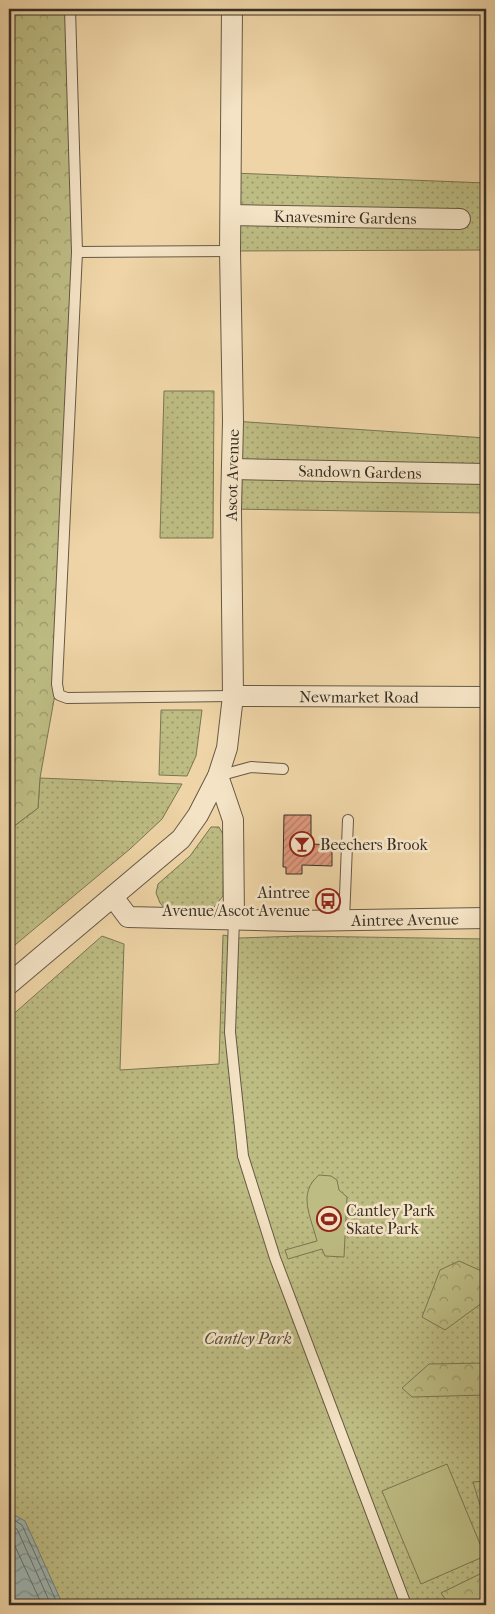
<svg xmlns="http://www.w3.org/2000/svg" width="495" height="1614" viewBox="0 0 495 1614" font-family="'IM FELL French Canon',serif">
	<defs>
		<pattern id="grass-dots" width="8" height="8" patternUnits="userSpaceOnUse" patternTransform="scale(1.25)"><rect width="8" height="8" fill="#bdbc83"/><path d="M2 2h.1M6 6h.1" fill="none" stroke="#9b996b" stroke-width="1.8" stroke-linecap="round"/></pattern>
		<pattern id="forest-crowns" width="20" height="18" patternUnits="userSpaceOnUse" patternTransform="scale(1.25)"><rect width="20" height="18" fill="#bdbc83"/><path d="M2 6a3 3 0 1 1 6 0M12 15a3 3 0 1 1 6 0" fill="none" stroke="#9b996b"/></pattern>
		<pattern id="water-waves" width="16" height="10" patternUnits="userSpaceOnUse" patternTransform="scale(1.25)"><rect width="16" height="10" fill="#9eb6b2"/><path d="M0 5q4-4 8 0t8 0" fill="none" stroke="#829491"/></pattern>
		<pattern id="building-hatch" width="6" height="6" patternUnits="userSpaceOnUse" patternTransform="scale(1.25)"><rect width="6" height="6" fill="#df997e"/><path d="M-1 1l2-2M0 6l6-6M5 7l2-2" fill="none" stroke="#b67d67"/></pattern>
	</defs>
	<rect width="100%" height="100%" fill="#eed4a6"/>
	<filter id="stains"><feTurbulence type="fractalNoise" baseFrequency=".004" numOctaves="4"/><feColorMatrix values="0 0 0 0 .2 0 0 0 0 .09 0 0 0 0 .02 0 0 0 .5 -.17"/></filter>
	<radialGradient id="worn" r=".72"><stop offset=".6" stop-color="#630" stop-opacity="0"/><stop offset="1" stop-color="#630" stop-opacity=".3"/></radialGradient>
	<path fill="url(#grass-dots)" stroke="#7a7654" d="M 232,173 L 486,183 L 486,250 L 230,251 Z
		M 164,391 L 214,391 L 213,538 L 160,538 Z
		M 233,421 L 486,438 L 486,513 L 231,509 Z
		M 161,710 L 202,710 L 196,756 L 187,776 L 159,775 Z
		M 40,778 L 182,784 L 162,819 L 130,849 L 9,950 L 9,830 L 38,808 Z
		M 211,827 L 219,827 L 224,836 L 223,896 L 211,911 L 166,910 L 160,903 L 156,893 L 158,884 L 190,856 Z
		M 223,935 L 240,938 L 298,936 L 486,939 L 486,1605 L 9,1605 L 9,1018 L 102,936 L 124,944 L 120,1070 L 219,1064 Z"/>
	<path fill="url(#forest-crowns)" stroke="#7a7654" d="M 9,9 L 70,9 L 77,252 L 57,683 L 40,778 L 38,808 L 9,830 Z
		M 459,1261 L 486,1273 L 486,1300 L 445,1330 L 422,1317 L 440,1270 Z
		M 486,1363 L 486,1395 L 412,1397 L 402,1388 L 429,1364 Z
		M 9,1451 L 15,1465 L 9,1481 Z
		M 486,1481 L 486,1525 L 473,1482 Z
		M 486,1571 L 486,1605 L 449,1605 L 441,1593 Z"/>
	<path fill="#bdbc83" stroke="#7a7654" d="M 319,1175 L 331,1176 L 337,1180 L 339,1190 L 347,1197 L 344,1257 L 325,1256 L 322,1249 L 288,1259 L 285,1250 L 317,1241 C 311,1217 297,1193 319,1175 Z
		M 447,1464 L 485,1556 L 421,1584 L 382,1491 Z"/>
	<path fill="url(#water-waves)" stroke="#75807a" d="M 9,1512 L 25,1521 L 63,1605 L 9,1605 Z"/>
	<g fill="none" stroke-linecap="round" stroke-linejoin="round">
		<path stroke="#6b736c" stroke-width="1" d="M 9,1517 L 22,1525 L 58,1605
			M 9,1524 L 17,1529 L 51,1605
			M 9,1533 L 42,1605"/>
	</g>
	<path fill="url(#building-hatch)" stroke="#383026" d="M 284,815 L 311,815 L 311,844 L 332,845 L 332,866 L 302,865 L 302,874 L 286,874 L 286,867 L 283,867 Z"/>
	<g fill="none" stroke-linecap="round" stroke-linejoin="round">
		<defs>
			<path id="service" d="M 70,9 L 77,252 L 57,684 L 59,695 L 67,698 L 233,696
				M 77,252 L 230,251
				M 218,776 L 251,767 L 283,769
				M 234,919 L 230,1032 L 243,1156 L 275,1258 L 406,1605
				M 344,920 L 348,820"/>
			<g id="minor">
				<path id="s1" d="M 231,215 L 460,219"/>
				<path id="s2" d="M 232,469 L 486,474"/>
				<path id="s3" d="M 233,696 L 486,697"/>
				<path d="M 218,776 L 233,820 L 234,919"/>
				<path id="s4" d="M 113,897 L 128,917 L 295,921 L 486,918"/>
				<path id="s5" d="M 9,984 L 181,839 L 198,815 L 218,776 L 227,748 L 233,696 L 231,509 L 233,421 L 230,251 L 232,9"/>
			</g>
		</defs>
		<use href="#service" stroke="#665946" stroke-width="12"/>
		<use href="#minor" stroke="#665946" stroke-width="22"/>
		<use href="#service" stroke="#f4e3c5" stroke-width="10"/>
		<use href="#minor" stroke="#f4e3c5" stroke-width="20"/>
	</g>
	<defs>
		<symbol id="bar-ring" viewBox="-11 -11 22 22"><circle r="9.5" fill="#f4e3c5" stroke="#8f2418" stroke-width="1.5"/><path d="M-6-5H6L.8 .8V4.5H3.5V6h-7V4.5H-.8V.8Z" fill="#8f2418"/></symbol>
		<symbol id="bus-ring" viewBox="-11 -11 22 22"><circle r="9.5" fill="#f4e3c5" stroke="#8f2418" stroke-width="1.5"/><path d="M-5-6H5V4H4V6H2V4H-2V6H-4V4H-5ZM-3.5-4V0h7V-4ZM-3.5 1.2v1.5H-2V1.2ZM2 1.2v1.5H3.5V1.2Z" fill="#8f2418"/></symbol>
		<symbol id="stadium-ring" viewBox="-11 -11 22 22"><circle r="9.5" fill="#f4e3c5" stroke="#8f2418" stroke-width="1.5"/><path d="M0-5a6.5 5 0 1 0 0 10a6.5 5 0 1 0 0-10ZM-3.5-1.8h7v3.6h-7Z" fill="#8f2418"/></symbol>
	</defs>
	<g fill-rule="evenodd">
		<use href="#bar-ring" x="288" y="830" width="28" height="28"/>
		<use href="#bus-ring" x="314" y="887" width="28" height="28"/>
		<use href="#stadium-ring" x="315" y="1205" width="28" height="28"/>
	</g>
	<g text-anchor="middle" stroke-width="5" stroke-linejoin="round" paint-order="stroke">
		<g font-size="16" fill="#383026" stroke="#f4e3c5">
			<text dy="6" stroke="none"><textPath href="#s1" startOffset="114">Knavesmire Gardens</textPath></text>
			<text dy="6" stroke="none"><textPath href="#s2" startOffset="128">Sandown Gardens</textPath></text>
			<text dy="6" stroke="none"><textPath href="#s5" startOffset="601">Ascot Avenue</textPath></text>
			<text dy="6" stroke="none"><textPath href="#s3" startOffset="126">Newmarket Road</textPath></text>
			<text dy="6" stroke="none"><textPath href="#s4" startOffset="302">Aintree Avenue</textPath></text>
		</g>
		<g font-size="16" fill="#383026" stroke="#f4e3c5" text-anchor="start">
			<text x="320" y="850">Beechers Brook</text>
			<text x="310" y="898" text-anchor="end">Aintree<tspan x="310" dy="18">Avenue/Ascot Avenue</tspan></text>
			<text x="346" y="1216">Cantley Park<tspan x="346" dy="18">Skate Park</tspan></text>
		</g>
		<g font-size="16" font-style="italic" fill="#534c39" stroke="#f4e3c5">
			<text x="248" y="1344">Cantley Park</text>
		</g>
	</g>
	<rect width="495" height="1614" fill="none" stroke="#eed4a6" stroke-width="30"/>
	<rect x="10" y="10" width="475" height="1594" fill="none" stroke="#383026" stroke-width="2.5"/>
	<rect x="15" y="15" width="465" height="1584" fill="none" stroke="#383026"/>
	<rect width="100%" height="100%" filter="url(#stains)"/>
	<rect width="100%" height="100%" fill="url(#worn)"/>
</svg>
